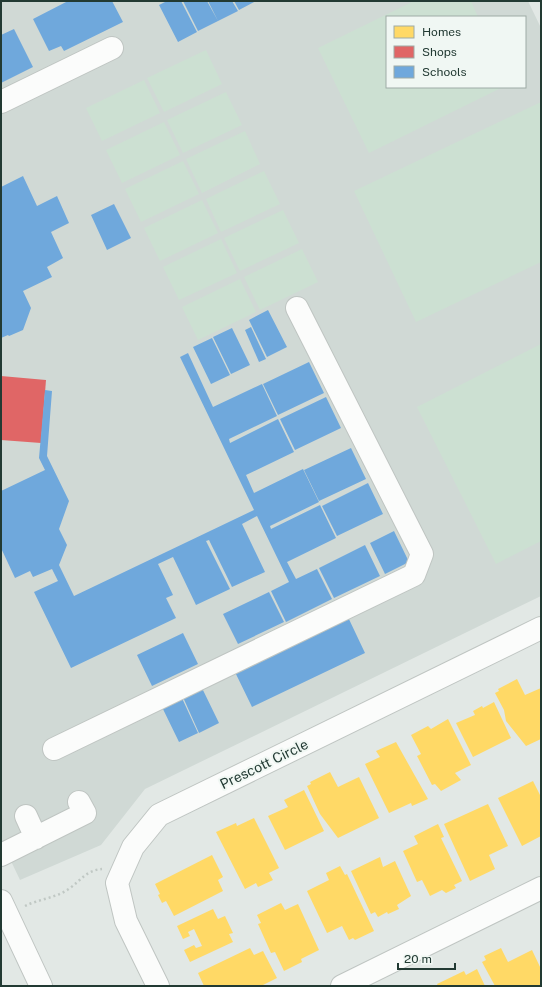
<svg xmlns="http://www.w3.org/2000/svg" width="542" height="987" viewBox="0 0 542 987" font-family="'Public Sans',sans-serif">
	<rect width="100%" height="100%" fill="#e2e8e5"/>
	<path fill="#d0d9d5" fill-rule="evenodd" d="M 1,1 L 528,1 L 541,28 L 541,596 L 145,789 L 101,845 L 20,880 L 1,840 ZM 387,17 L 525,17 L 525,87 L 387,87 Z"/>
	<path fill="#cce0d2" d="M 414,1 L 471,1 L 478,17 L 387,17 L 387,87 L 503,87 L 369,153 L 318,48 Z
		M 206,50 L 222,84 L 164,112 L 147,78 Z
		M 144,80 L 160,113 L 102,141 L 86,108 Z
		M 226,92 L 242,125 L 183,153 L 167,120 Z
		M 541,102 L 541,262 L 416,322 L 354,191 Z
		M 164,122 L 180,155 L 122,183 L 106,150 Z
		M 245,131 L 260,164 L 202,193 L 186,159 Z
		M 183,161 L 199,194 L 141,222 L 125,189 Z
		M 264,171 L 280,204 L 221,232 L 206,199 Z
		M 202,200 L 218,233 L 160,261 L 144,228 Z
		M 283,210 L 299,243 L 240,271 L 224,238 Z
		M 221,239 L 237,273 L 179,300 L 163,267 Z
		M 302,249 L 318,282 L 260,310 L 244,277 Z
		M 240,279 L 256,312 L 198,340 L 182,307 Z
		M 541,344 L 541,541 L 496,564 L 417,407 Z"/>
	<path fill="#ffd966" d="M 517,679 L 525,695 L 541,688 L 541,739 L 526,746 L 506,721 L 504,710 L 495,693 L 499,691 L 498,689 Z
		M 494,702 L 511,738 L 473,757 L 456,723 L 475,715 L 473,711 L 482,706 L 483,708 Z
		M 448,719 L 471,765 L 455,773 L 461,780 L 441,791 L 435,784 L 432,785 L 417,756 L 421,754 L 411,735 L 428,726 L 431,729 Z
		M 396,742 L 428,799 L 412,806 L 411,803 L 389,813 L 365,764 L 380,757 L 376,751 Z
		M 330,772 L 338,787 L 359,777 L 379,818 L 338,838 L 320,814 L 307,786 L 311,784 L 310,782 Z
		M 533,781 L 541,797 L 541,836 L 522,846 L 498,798 Z
		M 304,790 L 324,831 L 285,850 L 268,816 L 288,807 L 284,800 Z
		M 488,804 L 508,846 L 489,855 L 495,869 L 470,881 L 444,824 Z
		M 254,818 L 279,868 L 269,873 L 273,880 L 258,887 L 256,883 L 245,889 L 216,832 L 236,823 L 237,826 Z
		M 438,824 L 444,837 L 441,838 L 462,881 L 454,885 L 456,888 L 446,893 L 442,890 L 430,896 L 422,880 L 417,882 L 403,851 L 418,844 L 414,836 Z
		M 212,855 L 223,877 L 218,880 L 223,891 L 174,916 L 166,901 L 162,903 L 158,895 L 160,894 L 155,884 Z
		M 380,857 L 383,867 L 395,861 L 411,896 L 397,905 L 399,909 L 388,914 L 387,912 L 378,917 L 375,912 L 371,914 L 351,871 Z
		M 340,866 L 345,875 L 347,874 L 374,931 L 355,940 L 353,938 L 349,940 L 342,926 L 327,933 L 307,891 L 329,880 L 326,873 Z
		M 281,903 L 285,910 L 298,904 L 319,950 L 301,959 L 302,962 L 284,971 L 275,952 L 271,953 L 258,924 L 261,923 L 257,915 Z
		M 213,909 L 218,919 L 225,916 L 233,933 L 229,934 L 233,942 L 190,962 L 184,950 L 194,945 L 196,948 L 202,946 L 194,929 L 188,932 L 190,936 L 183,939 L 177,926 Z
		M 250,948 L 254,955 L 263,951 L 277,978 L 261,986 L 204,986 L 198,973 Z
		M 501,948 L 508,962 L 532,950 L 541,969 L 541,986 L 495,986 L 482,962 L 486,960 L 484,956 Z
		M 477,969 L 485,986 L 438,986 L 437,984 L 464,971 L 466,975 Z"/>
	<path fill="#e06666" d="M 1,376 L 46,380 L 41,443 L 1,440 Z"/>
	<path fill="#6fa8dc" d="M 68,1 L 112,1 L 123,22 L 64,51 L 61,46 L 49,51 L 33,19 Z
		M 167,1 L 181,1 L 197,32 L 178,42 L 159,5 Z
		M 183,1 L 207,1 L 218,21 L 198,31 Z
		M 208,1 L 232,1 L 238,11 L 218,21 Z
		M 234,1 L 256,1 L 239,10 Z
		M 14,29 L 33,67 L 1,83 L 1,35 Z
		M 23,176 L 37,206 L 57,196 L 69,223 L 51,232 L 63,258 L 47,267 L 52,277 L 23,291 L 31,308 L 23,330 L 9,336 L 8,335 L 1,338 L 1,187 Z
		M 114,204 L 131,238 L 107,250 L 91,215 Z
		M 268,310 L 287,347 L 267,357 L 249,320 Z
		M 251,327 L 266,359 L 259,362 L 245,330 Z
		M 232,328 L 250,365 L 231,374 L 213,337 Z
		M 212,338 L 230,375 L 211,384 L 193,347 Z
		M 188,353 L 213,407 L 262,384 L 277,416 L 229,439 L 230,443 L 278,419 L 294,452 L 246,475 L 254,493 L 303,469 L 319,502 L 270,526 L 271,529 L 320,505 L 336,538 L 287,562 L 296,579 L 317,569 L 332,599 L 286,622 L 271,591 L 289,582 L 257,516 L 242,524 L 265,572 L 232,587 L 209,540 L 206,541 L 230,589 L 196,605 L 173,557 L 158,564 L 173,595 L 166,598 L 176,618 L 71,668 L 34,592 L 58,581 L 52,569 L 33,577 L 30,571 L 15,578 L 1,548 L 1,491 L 45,470 L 39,458 L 45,390 L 52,391 L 47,456 L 69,501 L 59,529 L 67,545 L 59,565 L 74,596 L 254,510 L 180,357 Z
		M 309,362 L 324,393 L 278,415 L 263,384 Z
		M 326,397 L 341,428 L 295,450 L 280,419 Z
		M 351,448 L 366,479 L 319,501 L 304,470 Z
		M 368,483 L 383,514 L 337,536 L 322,506 Z
		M 394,531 L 409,562 L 385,574 L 370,543 Z
		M 365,545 L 380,576 L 334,598 L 319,568 Z
		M 269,592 L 284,622 L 238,644 L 223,614 Z
		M 347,615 L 365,653 L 252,707 L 234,670 Z
		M 183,633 L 198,664 L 152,686 L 137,655 Z
		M 201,686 L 219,723 L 199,733 L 182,695 Z
		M 181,696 L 198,733 L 179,742 L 161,705 Z"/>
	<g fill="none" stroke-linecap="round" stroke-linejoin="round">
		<defs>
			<path id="minor" d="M 1,102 L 112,48
				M 54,749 L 414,575 L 422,554 L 297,308
				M 26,816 L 36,838
				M 1,855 L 85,813 L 79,802
				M 1,901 L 41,986
				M 158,986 L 126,921 L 117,883 L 133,847 L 159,815 L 541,628
				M 342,986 L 541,888"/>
		</defs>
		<use href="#minor" stroke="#bfc5c2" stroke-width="24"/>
		<path stroke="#c0c8c4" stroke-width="2.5" stroke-dasharray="2 3" stroke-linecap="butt" d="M 25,906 C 39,899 57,898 70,888 C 81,880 87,870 102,869"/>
		<use href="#minor" stroke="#fbfcfb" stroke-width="22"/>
	</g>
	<g text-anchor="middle" stroke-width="4" stroke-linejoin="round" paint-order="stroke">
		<g font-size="14" fill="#223a33" stroke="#f0f7f3">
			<text transform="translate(264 764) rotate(-26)" y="5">Prescott Circle</text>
		</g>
	</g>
	<rect width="542" height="987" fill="none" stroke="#223a33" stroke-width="4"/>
	<rect x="386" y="16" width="140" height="72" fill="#f0f7f3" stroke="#9eaba6"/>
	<rect x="394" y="26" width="20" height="12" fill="#ffd966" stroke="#9eaba6"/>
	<text x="422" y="36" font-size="12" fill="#223a33">Homes</text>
	<rect x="394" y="46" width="20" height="12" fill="#e06666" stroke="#9eaba6"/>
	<text x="422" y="56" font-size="12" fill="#223a33">Shops</text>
	<rect x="394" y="66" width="20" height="12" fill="#6fa8dc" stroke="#9eaba6"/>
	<text x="422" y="76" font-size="12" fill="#223a33">Schools</text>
	<path d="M398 963v6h57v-6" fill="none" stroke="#223a33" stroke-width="2"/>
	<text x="404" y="963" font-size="12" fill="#223a33" stroke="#f0f7f3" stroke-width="3" paint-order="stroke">20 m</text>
</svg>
